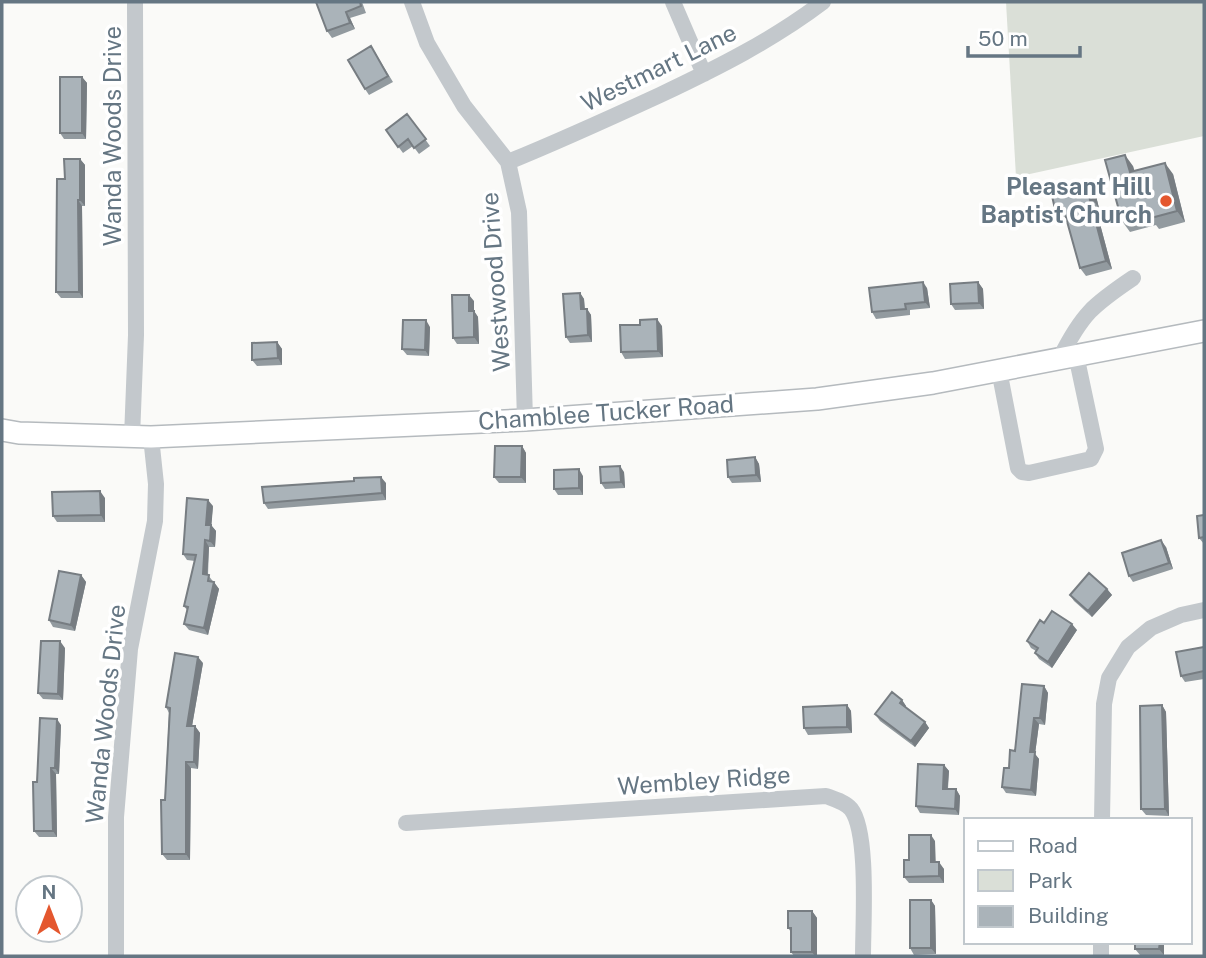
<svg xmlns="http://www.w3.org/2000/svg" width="1206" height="958" viewBox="0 0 1206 958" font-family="'Public Sans',sans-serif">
	<rect width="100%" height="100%" fill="#fafaf8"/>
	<path fill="#dadfd7" d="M 1006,2 L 1204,2 L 1204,136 L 1016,177 Z"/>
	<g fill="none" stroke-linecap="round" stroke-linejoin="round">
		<defs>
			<path id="major" d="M 2,430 L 19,433 L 151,437 L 525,420 L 817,399 L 933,383 L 1204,331"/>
		</defs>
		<use href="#major" stroke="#b5babe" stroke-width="24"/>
		<path stroke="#c3c8cc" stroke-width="16" d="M 412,2 L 427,43 L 464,106 L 508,162 L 519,212 L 525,420
			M 673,2 L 704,74
			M 508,162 C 560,141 610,118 660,95 C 717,68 773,40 823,2
			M 1060,358 C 1082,314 1093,305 1133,278
			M 999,370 L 1018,468 L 1022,472 L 1029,473 L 1091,459 L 1096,449 L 1076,355
			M 132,437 L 136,335 L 135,2
			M 1102,820 L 1104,704 L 1109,678 L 1128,647 L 1151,628 L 1181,615 L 1204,610
			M 406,823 L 826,796 C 834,799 845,802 851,809 C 869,832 863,923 863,956
			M 116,956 L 116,817 L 130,649 L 155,521 L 156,484 L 151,437
			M 1101,956 L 1101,942"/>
		<use href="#major" stroke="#fff" stroke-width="21"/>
	</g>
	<path fill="#929a9f" d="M 316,2 L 362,2 L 366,13 L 350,18 L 355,29 L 332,38 L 327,31 Z
		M 371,46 L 393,82 L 369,95 L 365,89 Z
		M 82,77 L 87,83 L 86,139 L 64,139 L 60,133 Z
		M 407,114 L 430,146 L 419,154 L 413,146 L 403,153 L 386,130 Z
		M 80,159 L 85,165 L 85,206 L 82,206 L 83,298 L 61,298 L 56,292 Z
		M 1133,166 L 1134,171 L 1173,174 L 1185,222 L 1159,229 L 1156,225 L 1130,232 L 1122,221 Z
		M 1096,196 L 1099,208 L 1096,209 L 1112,269 L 1086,276 L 1080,268 L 1066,216 L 1061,217 L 1055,209 Z
		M 978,282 L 983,289 L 984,309 L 955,310 L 951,304 Z
		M 927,288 L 930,308 L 910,310 L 910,315 L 876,319 L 872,312 Z
		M 580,293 L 584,299 L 585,309 L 587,309 L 591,315 L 592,342 L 570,343 L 566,337 Z
		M 474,301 L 474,311 L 478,317 L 479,344 L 457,344 L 453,338 Z
		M 662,326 L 663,357 L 625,359 L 621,352 Z
		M 430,327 L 429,356 L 407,355 L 402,349 Z
		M 277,342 L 282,349 L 282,365 L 257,366 L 252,360 Z
		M 522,446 L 526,453 L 526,483 L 499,483 L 494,477 Z
		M 755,457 L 759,464 L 761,482 L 732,483 L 728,477 Z
		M 624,472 L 625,488 L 605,489 L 601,483 Z
		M 583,476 L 583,495 L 558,495 L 554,489 Z
		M 354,481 L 386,483 L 386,500 L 268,509 L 264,503 Z
		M 105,498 L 105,522 L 57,522 L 53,516 Z
		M 213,506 L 211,525 L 216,531 L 215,547 L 209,547 L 208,575 L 219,589 L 208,635 L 189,630 L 184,624 L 187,610 L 184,606 L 195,561 L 187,560 L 183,554 Z
		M 1204,515 L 1204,544 L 1199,538 Z
		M 1166,547 L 1173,569 L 1133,582 L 1129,576 Z
		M 81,575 L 86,582 L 75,631 L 53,627 L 49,620 Z
		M 1107,589 L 1112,595 L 1092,617 L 1074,601 L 1070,595 Z
		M 1044,623 L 1077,630 L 1052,668 L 1039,659 L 1035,653 L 1036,651 L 1031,648 L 1027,641 Z
		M 1204,647 L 1204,679 L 1185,682 L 1181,676 Z
		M 65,648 L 63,700 L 43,699 L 38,693 Z
		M 203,663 L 192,726 L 195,726 L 200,733 L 198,769 L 191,768 L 190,860 L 167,860 L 162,854 L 169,713 L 166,707 Z
		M 1044,686 L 1048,693 L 1045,725 L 1039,724 L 1035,754 L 1039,759 L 1036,796 L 1006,793 L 1002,787 L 1015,751 Z
		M 902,700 L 906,706 L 905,708 L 925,722 L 929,728 L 915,747 L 880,721 L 875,714 Z
		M 847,705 L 851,711 L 852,733 L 808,735 L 804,728 Z
		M 1162,705 L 1166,712 L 1169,816 L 1146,815 L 1141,809 Z
		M 61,725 L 59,774 L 56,774 L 57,837 L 39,837 L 34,831 L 37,782 Z
		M 944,765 L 949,771 L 948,789 L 956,789 L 960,796 L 959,815 L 920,813 L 916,806 Z
		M 935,841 L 935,862 L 944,869 L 944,883 L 909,883 L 904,877 L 909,860 Z
		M 931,900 L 935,906 L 936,954 L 914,955 L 910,948 Z
		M 812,911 L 817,918 L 817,956 L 794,956 L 791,952 L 791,932 L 788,928 Z
		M 1164,942 L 1164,955 L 1140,955 L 1135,949 Z"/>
	<path fill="#777d82" d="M 346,12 L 350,18 L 355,29 L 350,23 Z
		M 82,77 L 87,83 L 86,139 L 82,133 Z
		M 1125,155 L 1133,166 L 1138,183 L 1130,172 Z
		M 80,159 L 85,165 L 85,206 L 80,200 Z
		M 1165,163 L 1173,174 L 1185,222 L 1177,211 Z
		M 1090,188 L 1096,196 L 1099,208 L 1093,200 Z
		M 78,200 L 82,206 L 83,298 L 79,292 Z
		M 1090,200 L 1096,209 L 1112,269 L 1106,261 Z
		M 923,282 L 927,288 L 930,308 L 925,302 Z
		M 978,282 L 983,289 L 984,309 L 979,303 Z
		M 580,293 L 584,299 L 585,316 L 581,309 Z
		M 469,295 L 474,301 L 474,317 L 469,311 Z
		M 587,309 L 591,315 L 592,342 L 588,335 Z
		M 474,311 L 478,317 L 479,344 L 474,337 Z
		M 657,319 L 662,326 L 663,357 L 658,351 Z
		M 426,320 L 430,327 L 429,356 L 425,350 Z
		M 277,342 L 282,349 L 282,365 L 278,358 Z
		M 522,446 L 526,453 L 526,483 L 521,477 Z
		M 755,457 L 759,464 L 761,482 L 756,475 Z
		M 620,466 L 624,472 L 625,488 L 621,482 Z
		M 579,469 L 583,476 L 583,495 L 579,488 Z
		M 381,477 L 386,483 L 386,500 L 382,493 Z
		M 100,491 L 105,498 L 105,522 L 101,515 Z
		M 208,500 L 213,506 L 211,531 L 206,525 Z
		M 211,525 L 216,531 L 215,547 L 210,541 Z
		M 205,540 L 209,547 L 207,580 L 203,574 Z
		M 1161,540 L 1166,547 L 1173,569 L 1169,563 Z
		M 81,575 L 86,582 L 75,631 L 71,625 Z
		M 214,582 L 219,589 L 208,635 L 204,628 Z
		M 1107,589 L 1112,595 L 1092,617 L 1088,611 Z
		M 1072,624 L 1077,630 L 1052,668 L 1048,662 Z
		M 60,641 L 65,648 L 63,700 L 58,694 Z
		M 198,657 L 203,663 L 191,732 L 187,726 Z
		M 1044,686 L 1048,693 L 1045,725 L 1040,718 Z
		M 902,700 L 906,706 L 904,710 L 900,703 Z
		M 847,705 L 851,711 L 852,733 L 847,727 Z
		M 1162,705 L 1166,712 L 1169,816 L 1165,809 Z
		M 1034,718 L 1039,724 L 1035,754 L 1039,759 L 1036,796 L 1031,790 L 1030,752 Z
		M 57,719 L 61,725 L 59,774 L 55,768 Z
		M 925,722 L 929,728 L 915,747 L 911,741 Z
		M 195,726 L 200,733 L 198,769 L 194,762 Z
		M 186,762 L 191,768 L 190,860 L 186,854 Z
		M 944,765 L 949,771 L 947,795 L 943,789 Z
		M 51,768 L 56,774 L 57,837 L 53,831 Z
		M 956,789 L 960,796 L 959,815 L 955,809 Z
		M 931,835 L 935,841 L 936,869 L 931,862 Z
		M 939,862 L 944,869 L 944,883 L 939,876 Z
		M 931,900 L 935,906 L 936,954 L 931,948 Z
		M 812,911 L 817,918 L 817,956 L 815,956 L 812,952 Z
		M 1160,942 L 1164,942 L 1164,955 L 1159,949 Z"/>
	<path fill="#aab3b9" stroke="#777d82" stroke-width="2" d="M 316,2 L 360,2 L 361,6 L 346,12 L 350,23 L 327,31 Z
		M 371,46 L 388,76 L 365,89 L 348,60 Z
		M 60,77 L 82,77 L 82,133 L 60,133 Z
		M 407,114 L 426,139 L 414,148 L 408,139 L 398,147 L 386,130 Z
		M 1125,155 L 1130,172 L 1165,163 L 1177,211 L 1151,218 L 1150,214 L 1122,221 L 1105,160 Z
		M 64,159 L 80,159 L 80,200 L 78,200 L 79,292 L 56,292 L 57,179 L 65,179 Z
		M 1090,188 L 1093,200 L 1090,200 L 1106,261 L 1080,268 L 1063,207 L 1055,209 L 1052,196 Z
		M 923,282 L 925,302 L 905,304 L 906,309 L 872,312 L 869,288 Z
		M 978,282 L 979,303 L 951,304 L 950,284 Z
		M 580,293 L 581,309 L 587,309 L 588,335 L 566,337 L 563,294 Z
		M 452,295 L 469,295 L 469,311 L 474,311 L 474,337 L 453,338 Z
		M 657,319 L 658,351 L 621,352 L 620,325 L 640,325 L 640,320 Z
		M 403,320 L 426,320 L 425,350 L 402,349 Z
		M 277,342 L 278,358 L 252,360 L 252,343 Z
		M 495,446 L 522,446 L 521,477 L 494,477 Z
		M 755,457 L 756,475 L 728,477 L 727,460 Z
		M 620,466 L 621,482 L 601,483 L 600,467 Z
		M 579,469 L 579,488 L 554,489 L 554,470 Z
		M 381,477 L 382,493 L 264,503 L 262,487 L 354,481 L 354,478 Z
		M 100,491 L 101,515 L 53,516 L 52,492 Z
		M 187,498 L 208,500 L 206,525 L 211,525 L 210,541 L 205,540 L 203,574 L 209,575 L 208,581 L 214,582 L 204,628 L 184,624 L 188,607 L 184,606 L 196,555 L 183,554 Z
		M 1204,515 L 1204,537 L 1199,538 L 1197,516 Z
		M 1161,540 L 1169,563 L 1129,576 L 1122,553 Z
		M 59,571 L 81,575 L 71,625 L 49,620 Z
		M 1089,573 L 1107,589 L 1088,611 L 1070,595 Z
		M 1052,611 L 1072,624 L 1048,662 L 1035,653 L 1038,648 L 1027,641 L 1040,620 L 1044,623 Z
		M 41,641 L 60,641 L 58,694 L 38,693 Z
		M 1204,647 L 1204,671 L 1181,676 L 1176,652 Z
		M 175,653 L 198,657 L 187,726 L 195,726 L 194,762 L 186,762 L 186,854 L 162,854 L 161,800 L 165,800 L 170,708 L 166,707 Z
		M 1022,684 L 1044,686 L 1040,718 L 1034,718 L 1030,752 L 1035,752 L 1031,790 L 1002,787 L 1004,768 L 1009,768 L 1010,750 L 1015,751 Z
		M 892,692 L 902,700 L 900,703 L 925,722 L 911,741 L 875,714 Z
		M 847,705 L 847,727 L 804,728 L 803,707 Z
		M 1162,705 L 1165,809 L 1141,809 L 1140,706 Z
		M 40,718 L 57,719 L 55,768 L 51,768 L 53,831 L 34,831 L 33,782 L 37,782 Z
		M 918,764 L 944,765 L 943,789 L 956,789 L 955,809 L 916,806 Z
		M 909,835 L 931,835 L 931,862 L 939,862 L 939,876 L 904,877 L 904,860 L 909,860 Z
		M 910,900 L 931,900 L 931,948 L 910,948 Z
		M 788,911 L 812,911 L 812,952 L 791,952 L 791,928 L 788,928 Z
		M 1135,942 L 1160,942 L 1159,949 L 1135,949 Z"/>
	<circle fill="#e4572e" stroke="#fff" stroke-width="2.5" cx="1166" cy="201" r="7"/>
	<g text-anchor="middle" stroke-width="7" stroke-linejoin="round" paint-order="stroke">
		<g font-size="24" fill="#657683" stroke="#fff">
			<text transform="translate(659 68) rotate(-26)" y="8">Westmart Lane</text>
			<text transform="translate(113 136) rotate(-90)" y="8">Wanda Woods Drive</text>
			<text transform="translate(496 282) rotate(-94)" y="8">Westwood Drive</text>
			<text transform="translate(606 413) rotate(-4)" y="8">Chamblee Tucker Road</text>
			<text transform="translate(106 714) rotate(-84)" y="8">Wanda Woods Drive</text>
			<text transform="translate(704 781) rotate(-4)" y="8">Wembley Ridge</text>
		</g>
		<g font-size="24" font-weight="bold" fill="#657683" stroke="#fff" text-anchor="end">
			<text x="1152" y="195">Pleasant Hill<tspan x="1152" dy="28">Baptist Church</tspan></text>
		</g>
	</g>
	<rect width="1206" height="958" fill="none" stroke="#657683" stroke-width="7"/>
	<rect x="964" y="818" width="228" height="126" fill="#ffffff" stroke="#c1c8cd" stroke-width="2"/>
	<rect x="978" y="841" width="35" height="10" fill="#ffffff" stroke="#c1c8cd" stroke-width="2"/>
	<text x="1028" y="853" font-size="21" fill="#657683">Road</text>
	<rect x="978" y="870" width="35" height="21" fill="#dadfd7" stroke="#c1c8cd" stroke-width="2"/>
	<text x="1028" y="888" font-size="21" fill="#657683">Park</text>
	<rect x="978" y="906" width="35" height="21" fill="#aab3b9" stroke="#c1c8cd" stroke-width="2"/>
	<text x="1028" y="923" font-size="21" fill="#657683">Building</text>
	<g transform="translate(49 909)"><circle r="33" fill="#ffffff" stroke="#c1c8cd" stroke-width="2"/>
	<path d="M0-5L12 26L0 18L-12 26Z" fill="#e4572e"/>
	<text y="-10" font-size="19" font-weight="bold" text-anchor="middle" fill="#657683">N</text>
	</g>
	<path d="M968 46v10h112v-10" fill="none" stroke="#657683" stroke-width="3.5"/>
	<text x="978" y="46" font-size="21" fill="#657683" stroke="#ffffff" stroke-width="5" paint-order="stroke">50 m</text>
</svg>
